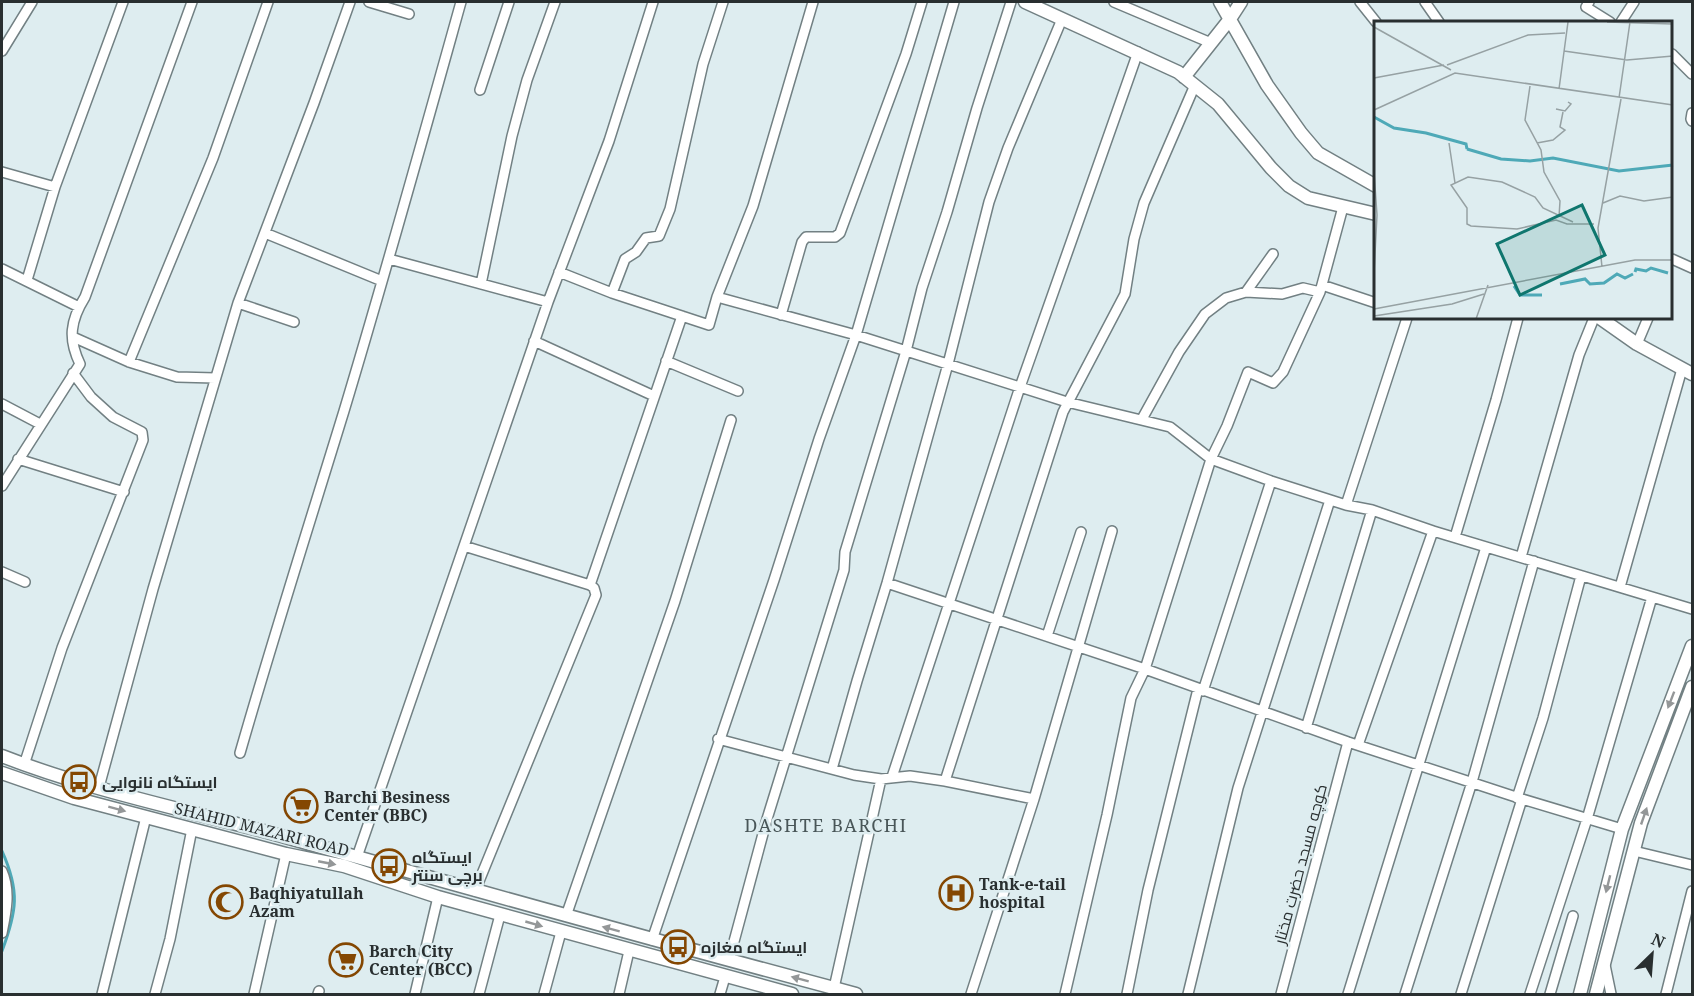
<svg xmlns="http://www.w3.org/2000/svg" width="1694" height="996" viewBox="0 0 1694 996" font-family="'Noto Serif',Cairo,serif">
	<rect width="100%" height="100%" fill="#deedf0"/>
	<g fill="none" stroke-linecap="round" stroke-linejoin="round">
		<path stroke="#4ea9b7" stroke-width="3" d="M 2,851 C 20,891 17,911 2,951"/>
		<defs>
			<path id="street" d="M 369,2 L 409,14
				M 1114,2 L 1211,43
				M 1360,2 L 1376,22
				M 1425,2 L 1439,22
				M 1589,2 L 1586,7 L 1610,22
				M 1621,22 L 1634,2
				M 2,51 L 32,2
				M 1672,54 L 1692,74
				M 480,90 L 509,2
				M 1692,113 L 1691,119 L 1692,121
				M 2,172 L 55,187
				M 265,233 L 382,281
				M 389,259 L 548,302
				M 1672,259 L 1692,268
				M 2,269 L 79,307
				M 559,272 L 612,293 L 709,325 L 717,297 L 753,206 L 813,2
				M 27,280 L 55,187 L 123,2
				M 481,284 L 512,136 L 527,80 L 555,2
				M 1322,285 L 1376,303
				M 1246,292 L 1273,254
				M 612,293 L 625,259 L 636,252 L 646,238 L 659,236 L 670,209 L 703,64 L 723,2
				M 717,297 L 856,335 L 1067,402 L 1170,427 L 1211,459 L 1271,481 L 1346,505 L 1372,510 L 1433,531 L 1692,609
				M 238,303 L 294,322
				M 781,315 L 802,242 L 806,237 L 835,237 L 840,233 L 906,54 L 922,2
				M 73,337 L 129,362 L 177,377 L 215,378
				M 534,341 L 654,396
				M 1637,344 L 1648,318
				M 666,361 L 738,391
				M 129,362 L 213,158 L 268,2
				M 2,404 L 40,424
				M 1142,419 L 1179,352 L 1205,314 L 1226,298 L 1246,292 L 1282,294 L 1303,288 L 1320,292
				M 18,459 L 124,492
				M 2,486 L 80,364 C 68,339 70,321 85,297 L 192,2
				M 1346,505 L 1407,318
				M 1455,537 L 1496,400 L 1518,318
				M 464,546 L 590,585 L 594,588 L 596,595 L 475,891
				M 1521,557 L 1579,355 L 1594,318
				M 2,572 L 25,582
				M 887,583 L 1145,669 L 1348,742 L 1522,799 L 1622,829
				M 590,585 L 682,316
				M 1620,587 L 1682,369
				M 1047,636 L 1081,532
				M 1203,691 L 1271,481
				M 1306,728 L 1372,510
				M 718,739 L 854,775 L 881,779 L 910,776 L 945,781 L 1034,799
				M 1358,745 L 1433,531
				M 240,753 C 273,638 309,525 344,411 C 385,275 423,138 461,2
				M 24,765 L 62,648 L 143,440 L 142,432 L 113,417 L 91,397 L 73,373
				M 832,769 L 857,681 L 887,583 L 948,364 L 989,202 L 1008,148 L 1062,19
				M 892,777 L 1020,387 L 1138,52
				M 945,781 L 1063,412 L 1125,294 L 1134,239 L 1144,203 L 1195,85
				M 99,787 L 153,589 L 238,303 L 314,103 L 350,2
				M 1517,798 L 1543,718 L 1581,576
				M 1634,851 L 1692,865
				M 357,857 L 548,302 L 609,141 L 653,2
				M 2,871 C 11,891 6,913 2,933
				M 566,916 L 675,601 L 731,420
				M 652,940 L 774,580 L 819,439 L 856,335 L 954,2
				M 729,960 L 767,819 L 844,570 L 845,552 L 906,351 L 922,288 L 947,212 L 977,108 L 1011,2
				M 1605,965 L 1611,994
				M 834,988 L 881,779
				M 102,994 L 146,817
				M 155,994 L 170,939 L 192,829
				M 254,994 L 286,854
				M 318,994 L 319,991
				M 415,994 L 438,897
				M 479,994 L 500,915
				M 544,994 L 561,932
				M 619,994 L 629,951
				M 720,994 L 725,977
				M 971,994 L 1034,799 L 1112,531
				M 1065,994 L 1107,815 L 1131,698 L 1145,669 L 1211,459 L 1227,426 L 1248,372 L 1273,383 L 1283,372 L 1320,292 L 1343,207
				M 1127,994 L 1148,890 L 1198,689
				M 1188,994 L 1238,788 L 1330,500
				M 1281,994 L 1348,742
				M 1348,994 L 1486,547
				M 1405,994 L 1472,782 L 1534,561
				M 1461,994 L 1522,799
				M 1530,994 L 1587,819 L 1652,597
				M 1550,994 L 1573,916
				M 1666,994 L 1692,891"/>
			<path id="secondary" d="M 1025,2 L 1178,72 L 1218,104 L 1271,168 L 1289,186 L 1308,198 L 1376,214
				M 1220,2 L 1267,85 L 1301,133 L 1318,153 L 1376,186
				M 1184,77 L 1230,19 L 1241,2
				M 1600,318 L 1637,344 L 1692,374
				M 2,756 C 94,792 193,811 289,838 C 478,891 667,944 856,994
				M 2,773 L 74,798 L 286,854 L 344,866 L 438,897 L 792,994
				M 1580,994 L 1622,829 L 1692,646
				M 1596,994 L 1641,823 L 1692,687"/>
		</defs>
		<use href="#street" stroke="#728083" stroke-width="12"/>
		<use href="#secondary" stroke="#728083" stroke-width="15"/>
		<use href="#street" stroke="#fff" stroke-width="9"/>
		<use href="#secondary" stroke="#fff" stroke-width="12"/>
	</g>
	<defs><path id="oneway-solid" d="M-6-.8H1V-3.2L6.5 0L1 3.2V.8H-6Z" transform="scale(1.5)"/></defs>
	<g fill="#949798">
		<use href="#oneway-solid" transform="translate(1671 700) rotate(111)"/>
		<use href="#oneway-solid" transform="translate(117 809) rotate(15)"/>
		<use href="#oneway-solid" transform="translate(1644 816) rotate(-71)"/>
		<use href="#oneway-solid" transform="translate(327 863) rotate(11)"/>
		<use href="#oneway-solid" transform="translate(1608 884) rotate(104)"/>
		<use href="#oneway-solid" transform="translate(534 924) rotate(16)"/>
		<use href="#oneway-solid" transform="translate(611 929) rotate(-165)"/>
		<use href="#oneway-solid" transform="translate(800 979) rotate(-165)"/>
	</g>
	<defs>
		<symbol id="bus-ring" viewBox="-11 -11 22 22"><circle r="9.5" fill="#deedf0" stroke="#844702" stroke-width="1.5"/><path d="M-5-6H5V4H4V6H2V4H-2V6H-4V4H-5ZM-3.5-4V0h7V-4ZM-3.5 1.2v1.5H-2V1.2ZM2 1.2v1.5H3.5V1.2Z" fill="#844702"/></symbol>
		<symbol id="supermarket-ring" viewBox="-11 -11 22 22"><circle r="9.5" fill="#deedf0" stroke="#844702" stroke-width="1.5"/><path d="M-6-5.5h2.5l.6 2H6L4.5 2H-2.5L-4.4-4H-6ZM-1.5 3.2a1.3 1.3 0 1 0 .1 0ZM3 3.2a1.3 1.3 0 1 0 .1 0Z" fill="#844702"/></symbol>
		<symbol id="hospital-ring" viewBox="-11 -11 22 22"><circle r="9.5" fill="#deedf0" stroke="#844702" stroke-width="1.5"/><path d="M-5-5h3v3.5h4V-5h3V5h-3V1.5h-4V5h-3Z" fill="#844702"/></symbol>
		<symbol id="mosque-ring" viewBox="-11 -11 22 22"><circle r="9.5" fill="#deedf0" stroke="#844702" stroke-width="1.5"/><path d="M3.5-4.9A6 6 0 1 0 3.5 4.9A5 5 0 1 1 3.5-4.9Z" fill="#844702"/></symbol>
	</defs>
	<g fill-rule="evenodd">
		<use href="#bus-ring" x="60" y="763" width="38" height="38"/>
		<use href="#supermarket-ring" x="282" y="787" width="38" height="38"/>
		<use href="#bus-ring" x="370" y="847" width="38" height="38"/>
		<use href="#hospital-ring" x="937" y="874" width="38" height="38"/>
		<use href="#mosque-ring" x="207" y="883" width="38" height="38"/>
		<use href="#bus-ring" x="659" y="928" width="38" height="38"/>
		<use href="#supermarket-ring" x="327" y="941" width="38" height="38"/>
	</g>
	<g text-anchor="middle" stroke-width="5" stroke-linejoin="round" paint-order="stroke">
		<g font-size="16" font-weight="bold" fill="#292f30" stroke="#deedf0" text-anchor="start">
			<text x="102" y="788">ایستگاه نانوایی</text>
			<text x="324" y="803">Barchi Besiness<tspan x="324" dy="18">Center (BBC)</tspan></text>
			<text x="412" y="863">ایستگاه<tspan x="412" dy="18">برچی سنتر</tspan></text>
			<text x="979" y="890">Tank-e-tail<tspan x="979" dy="18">hospital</tspan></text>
			<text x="249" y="899">Baqhiyatullah<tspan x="249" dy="18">Azam</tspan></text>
			<text x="701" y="953">ایستگاه مغازه</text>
			<text x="369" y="957">Barch City<tspan x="369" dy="18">Center (BCC)</tspan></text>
		</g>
		<g font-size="16" fill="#292f30" stroke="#deedf0">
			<text transform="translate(262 829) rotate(14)" y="6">SHAHID MAZARI ROAD</text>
			<text transform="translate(1300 864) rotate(-75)" y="6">کوچه مسجد حضرت مختار</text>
		</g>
		<g font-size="18" letter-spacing="1.5" fill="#495658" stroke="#deedf0">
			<text x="826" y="832">DASHTE BARCHI</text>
		</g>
	</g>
	<g transform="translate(1374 21)">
		<rect width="298" height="298" fill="#deedf0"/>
		<path fill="none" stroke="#4ea9b7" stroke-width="3" d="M 0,96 L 20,107 L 52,112 L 92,123 L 93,128M 93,128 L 127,138 L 156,140 L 179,137 L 245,150 L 299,144M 261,251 L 262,248 L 272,250 L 277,247 L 294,252M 186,263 L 211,258 L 216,263 L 230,262 L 243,253 L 251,257 L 259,253M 140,265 L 146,274 L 168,274"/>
		<path fill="none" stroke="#96a1a3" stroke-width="1.5" d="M 233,1 L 299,3M 0,6 L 77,49M 190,30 L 253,39 L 299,35M 73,44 L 154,14 L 191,12M 0,57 L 70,44M 156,65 L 151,99 L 167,129 L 170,151 L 186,180 L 185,196M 185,68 L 194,1M 245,77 L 256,1M 182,88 L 191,90 L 197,83 L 194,81M 0,89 L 81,52 L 299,84M 75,122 L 81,162M 163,122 L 179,119 L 191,109 L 186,106 L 189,91M 0,151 L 3,194 L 0,252M 229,182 L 246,175 L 270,180 L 299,176M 199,201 L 169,187 L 161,176 L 128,161 L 94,156 L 77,164 L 93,187 L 93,203 L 97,205 L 143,208 L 182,199 L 193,203 L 220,203M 228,246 L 224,207 L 247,78M 0,288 L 261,239 L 299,239M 0,295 L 78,283 L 110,273M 102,298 L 114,264"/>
		<path fill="#0f766e" fill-opacity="0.15" stroke="#0f766e" stroke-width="3" d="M 208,184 L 231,234 L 146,274 L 123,223 Z"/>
		<rect width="298" height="298" fill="none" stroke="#292f30" stroke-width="3"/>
	</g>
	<rect width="1694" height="996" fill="none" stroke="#292f30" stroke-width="6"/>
	<g transform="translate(1652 954) rotate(25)" stroke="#deedf0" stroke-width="4.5" paint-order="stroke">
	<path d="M0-4.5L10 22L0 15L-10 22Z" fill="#292f30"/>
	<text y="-9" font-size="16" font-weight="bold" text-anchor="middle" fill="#292f30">N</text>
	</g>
</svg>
